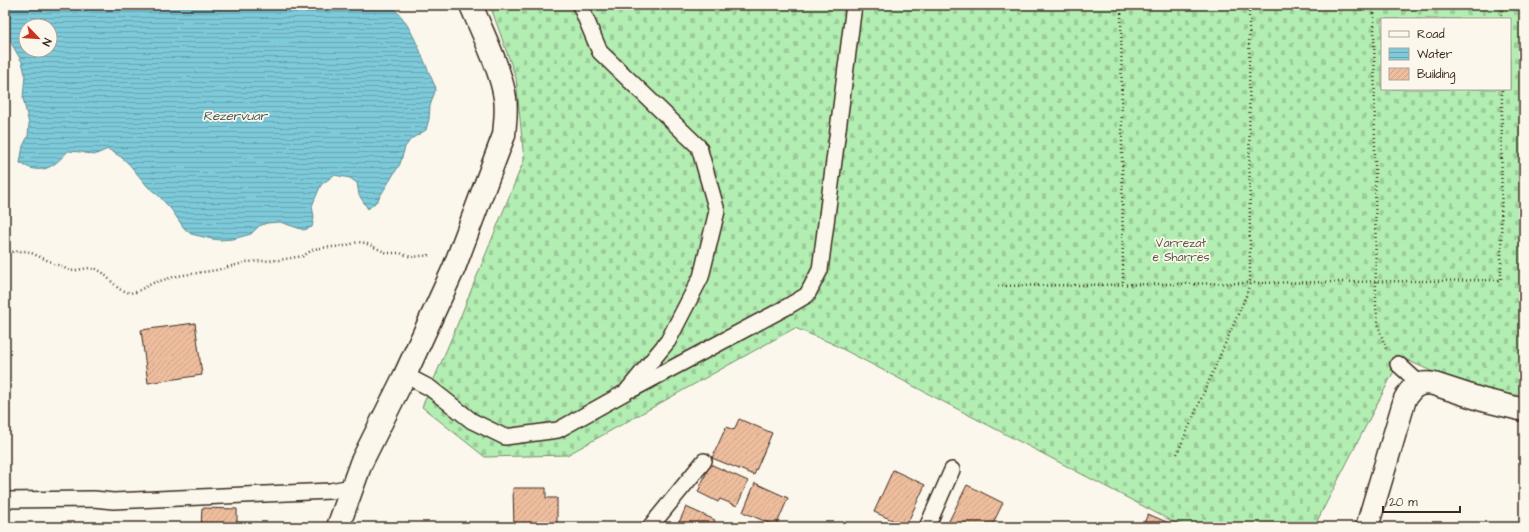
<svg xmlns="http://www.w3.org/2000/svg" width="1529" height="532" viewBox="0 0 1529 532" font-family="'Architects Daughter',sans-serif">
	<defs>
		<pattern id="cemetery-stones" width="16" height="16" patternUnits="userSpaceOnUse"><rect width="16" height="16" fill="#b2edb2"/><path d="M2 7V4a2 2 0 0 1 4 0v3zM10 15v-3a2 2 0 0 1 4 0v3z" fill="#9acb99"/></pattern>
		<pattern id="water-rules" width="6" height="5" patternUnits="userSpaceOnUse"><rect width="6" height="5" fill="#7ccada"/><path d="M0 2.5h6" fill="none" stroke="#67a4b0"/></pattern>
		<pattern id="building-hatch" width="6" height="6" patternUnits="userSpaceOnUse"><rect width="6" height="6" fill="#eebd9e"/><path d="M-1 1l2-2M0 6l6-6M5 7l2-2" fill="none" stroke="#cda388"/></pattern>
	</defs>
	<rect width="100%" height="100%" fill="#fbf7ec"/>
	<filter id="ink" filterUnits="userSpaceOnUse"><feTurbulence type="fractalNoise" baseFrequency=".025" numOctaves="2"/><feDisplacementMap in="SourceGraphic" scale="8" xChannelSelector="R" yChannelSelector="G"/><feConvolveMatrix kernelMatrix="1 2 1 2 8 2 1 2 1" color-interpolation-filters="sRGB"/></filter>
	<g filter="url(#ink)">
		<path fill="url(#cemetery-stones)" stroke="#768c68" fill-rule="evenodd" d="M 490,5 L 1524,5 L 1524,403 C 1481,390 1443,378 1403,358 L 1393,373 L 1314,527 L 1183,527 L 831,343 L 795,328 L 567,455 L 485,457 L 422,407 L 455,330 L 524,160 L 516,78 ZM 1382,19 L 1510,19 L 1510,89 L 1382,89 Z"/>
		<path fill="url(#water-rules)" stroke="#628a8f" fill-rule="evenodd" d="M 5,5 L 389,5 C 411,18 424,64 436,88 L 430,106 L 429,119 L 426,130 L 411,139 L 405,147 L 400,164 L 377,201 L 368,209 L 359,195 L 357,183 L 350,178 L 334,175 L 321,185 L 317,194 L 312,206 L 314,217 L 312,227 L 304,230 L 280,222 L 267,223 L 259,226 L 251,234 L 233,239 L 220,240 L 212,239 L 191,234 L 184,228 L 171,209 L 158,195 L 148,187 L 129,164 L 121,157 L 108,149 L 94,155 L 81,152 L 68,151 C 53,168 41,176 20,163 L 23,146 L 28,136 L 29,124 L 23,98 L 25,74 L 22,62 L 10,41 L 7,28 ZM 26,26 L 50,26 L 50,50 L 26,50 Z"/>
		<path fill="url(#building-hatch)" stroke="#3b2a1e" d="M 195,323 L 202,375 L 148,383 L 141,330 Z
			M 739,419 L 772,433 L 754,475 L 712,458 L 726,427 L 734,430 Z
			M 710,464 L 748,481 L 737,506 L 720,499 L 718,502 L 698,492 Z
			M 893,470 L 925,485 L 906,526 L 874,512 Z
			M 755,483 L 788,498 L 776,526 L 743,512 Z
			M 967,485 L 1003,503 L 991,527 L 946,527 Z
			M 513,488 L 546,488 L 546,498 L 557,498 L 557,527 L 514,527 Z
			M 686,507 L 715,520 L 712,527 L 677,527 Z
			M 202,508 L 237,509 L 237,527 L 201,527 Z
			M 1148,514 L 1178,527 L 1142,527 Z"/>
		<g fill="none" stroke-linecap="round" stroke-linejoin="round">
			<defs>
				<path id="service" d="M 1398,364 L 1420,384
					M 405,375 L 430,388 L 472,421 L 505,437 L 558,430 L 626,392 L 668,341 L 701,277 L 717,211 L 699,147 L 600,52 L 580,5
					M 633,389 L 785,308 L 807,295 L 820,270 L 854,5
					M 5,500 L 94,499 L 113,501 L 330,491 L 352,487
					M 650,527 L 704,461
					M 927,527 L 952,470"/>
				<path id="minor" d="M 338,527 L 361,463 L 405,375 L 454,268 L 504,135 C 505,123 507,110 505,98 C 501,70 482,32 471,5
					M 1367,527 L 1405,399 C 1411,387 1420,381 1434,384 L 1483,400 L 1524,410"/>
			</defs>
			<use href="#service" stroke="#3b2a1e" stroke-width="18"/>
			<use href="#minor" stroke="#3b2a1e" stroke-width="25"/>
			<path stroke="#3b2a1e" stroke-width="2.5" stroke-dasharray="1 3" stroke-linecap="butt" d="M 1121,5 L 1123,285
				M 1374,5 L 1376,308 L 1379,328 L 1386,349
				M 1502,19 L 1502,5
				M 5,250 L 8,252 L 27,251 L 71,271 L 89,268 L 96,269 L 102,272 L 119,289 L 130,293 L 136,292 L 153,283 L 177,276 L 217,270 L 247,262 L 279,260 L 303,256 L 314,249 L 320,248 L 345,246 L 358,242 L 365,243 L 387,253 L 400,253 L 411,257 L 432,255
				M 998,286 L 1501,280 L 1502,89
				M 1177,454 L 1246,296 L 1250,283 L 1249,5"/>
			<use href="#service" stroke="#fbf7ec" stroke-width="15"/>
			<use href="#minor" stroke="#fbf7ec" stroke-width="22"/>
		</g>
	</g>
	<g text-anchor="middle" stroke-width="3.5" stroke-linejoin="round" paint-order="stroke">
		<g font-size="12" fill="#595b43" stroke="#fbf7ec">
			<text x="1181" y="247">Varrezat<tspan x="1181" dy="14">e Sharrës</tspan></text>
		</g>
		<g font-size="13" font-style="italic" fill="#4e5a56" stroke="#fbf7ec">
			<text x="235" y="120">Rezervuar</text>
		</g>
	</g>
	<rect width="1529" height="532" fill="none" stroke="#fbf7ec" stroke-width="20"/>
	<rect x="10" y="10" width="1509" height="512" fill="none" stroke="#3b2a1e" stroke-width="1.5" filter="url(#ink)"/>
	<rect x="1381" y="18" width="130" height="72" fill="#fbf7ec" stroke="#aea59a"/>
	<rect x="1389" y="31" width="20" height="6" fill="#fbf7ec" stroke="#aea59a"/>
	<text x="1417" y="38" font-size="12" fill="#3b2a1e">Road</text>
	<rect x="1389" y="48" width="20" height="12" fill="url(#water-rules)" stroke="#aea59a"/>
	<text x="1417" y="58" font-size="12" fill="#3b2a1e">Water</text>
	<rect x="1389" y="68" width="20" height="12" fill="url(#building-hatch)" stroke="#aea59a"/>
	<text x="1417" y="78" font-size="12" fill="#3b2a1e">Building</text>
	<g transform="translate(38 38) rotate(115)"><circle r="19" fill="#fbf7ec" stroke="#aea59a"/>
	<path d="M0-3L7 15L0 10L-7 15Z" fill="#c8321e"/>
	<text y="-6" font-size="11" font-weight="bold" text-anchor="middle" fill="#3b2a1e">N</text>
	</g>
	<path d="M1383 506v6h77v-6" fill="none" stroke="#3b2a1e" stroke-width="2"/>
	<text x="1389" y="506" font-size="12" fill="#3b2a1e" stroke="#fbf7ec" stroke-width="3" paint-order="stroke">20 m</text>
</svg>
